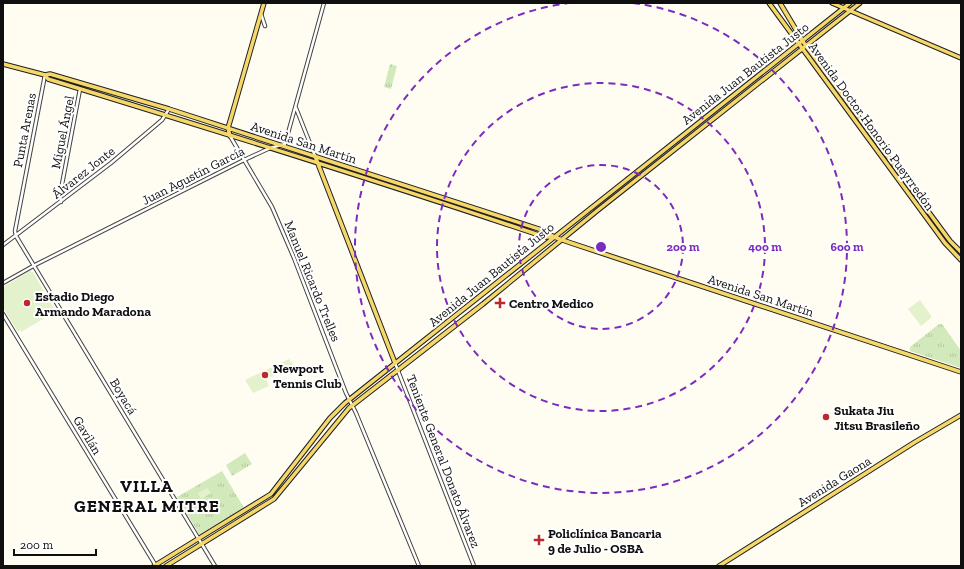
<svg xmlns="http://www.w3.org/2000/svg" width="964" height="569" viewBox="0 0 964 569" font-family="'Zilla Slab',serif">
	<defs>
		<pattern id="park-tufts" width="24" height="20" patternUnits="userSpaceOnUse"><rect width="24" height="20" fill="#d2e9bb"/><path d="M3 7l-1-3M5 7V3M7 7l1-3M15 17l-1-3M17 17v-4M19 17l1-3" fill="none" stroke="#b3c7a0"/></pattern>
	</defs>
	<rect width="100%" height="100%" fill="#fffdf2"/>
	<path fill="url(#park-tufts)" d="M 390,64 L 397,66 L 391,89 L 384,87 Z
		M 939,324 L 942,324 L 961,351 L 961,368 L 910,351 L 910,347 Z
		M 245,453 L 252,464 L 232,476 L 226,465 Z
		M 222,471 L 244,508 L 201,535 L 199,534 L 177,497 Z"/>
	<path fill="#e3f1cd" d="M 30,271 L 33,272 L 54,309 L 50,315 L 21,332 L 20,330 L 18,332 L 3,308 L 3,287 Z
		M 920,300 L 932,317 L 921,326 L 908,309 Z
		M 289,359 L 294,366 L 266,379 L 269,386 L 253,393 L 245,380 Z
		M 207,488 L 211,493 L 201,499 L 198,493 Z"/>
	<g fill="none" stroke-linecap="round" stroke-linejoin="round">
		<defs>
			<path id="minor" d="M 261,14 L 265,26
				M 45,75 L 15,231 L 16,236 L 215,566
				M 296,108 L 315,156
				M 230,136 L 272,207 L 294,258 L 346,393 L 356,413 L 419,566
				M 61,202 L 60,195 L 80,89
				M 3,245 L 111,163 L 162,120 L 169,109
				M 3,283 L 35,265 L 244,160 L 270,148 L 285,144 L 324,3
				M 3,314 L 156,566
				M 395,363 L 474,566"/>
			<path id="major" d="M 769,3 L 945,243 L 961,260
				M 780,3 L 804,43 L 950,241 L 961,252
				M 832,3 L 961,58
				M 3,64 L 45,75 L 48,79 C 215,130 381,182 545,237 L 554,237 L 571,243 L 961,372
				M 45,75 L 50,74 L 169,109 L 545,231 L 554,237
				M 230,136 L 228,128 L 231,118 L 264,3
				M 315,156 L 395,363
				M 154,566 L 271,494 L 330,418 L 345,403 L 850,3
				M 166,566 L 274,499 L 349,408 L 483,304 L 598,210 L 860,3
				M 719,566 L 915,442 L 961,415"/>
		</defs>
		<use href="#minor" stroke="#424242" stroke-width="4.5"/>
		<use href="#major" stroke="#202020" stroke-width="5.5"/>
		<use href="#minor" stroke="#fff" stroke-width="2.5"/>
		<use href="#major" stroke="#f6d86a" stroke-width="3.5"/>
	</g>
	<g fill="none" stroke="#7b2cbf" stroke-width="2" stroke-dasharray="7 5">
		<circle cx="601" cy="247" r="82"/>
		<circle cx="601" cy="247" r="164"/>
		<path d="M633 3A246 246 0 1 1 569 3"/>
	</g>
	<g fill="#be282b" stroke="#fff" stroke-width="1.5">
		<circle cx="27" cy="303" r="4"/>
		<path d="M498 297h4v4h4v4h-4v4h-4v-4h-4v-4h4z"/>
		<circle cx="265" cy="375" r="4"/>
		<circle cx="826" cy="417" r="4"/>
		<path d="M537 534h4v4h4v4h-4v4h-4v-4h-4v-4h4z"/>
	</g>
	<g text-anchor="middle" stroke-width="4" stroke-linejoin="round" paint-order="stroke">
		<g font-size="13" fill="#0f0f0f" stroke="#fff">
			<text transform="translate(745 73) rotate(-38)" y="5">Avenida Juan Bautista Justo</text>
			<text transform="translate(872 126) rotate(54)" y="5">Avenida Doctor Honorio Pueyrredón</text>
			<text transform="translate(24 130) rotate(-79)" y="5">Punta Arenas</text>
			<text transform="translate(62 132) rotate(-79)" y="5">Miguel Ángel</text>
			<text transform="translate(304 142) rotate(18)" y="5">Avenida San Martín</text>
			<text transform="translate(83 172) rotate(-38)" y="5">Álvarez Jonte</text>
			<text transform="translate(193 175) rotate(-27)" y="5">Juan Agustín García</text>
			<text transform="translate(491 274) rotate(-39)" y="5">Avenida Juan Bautista Justo</text>
			<text transform="translate(313 281) rotate(68)" y="5">Manuel Ricardo Trelles</text>
			<text transform="translate(761 295) rotate(18)" y="5">Avenida San Martín</text>
			<text transform="translate(124 396) rotate(59)" y="5">Boyacá</text>
			<text transform="translate(88 435) rotate(59)" y="5">Gavilán</text>
			<text transform="translate(444 461) rotate(69)" y="5">Teniente General Donato Álvarez</text>
			<text transform="translate(834 481) rotate(-32)" y="5">Avenida Gaona</text>
		</g>
		<g font-size="13" font-weight="bold" fill="#0f0f0f" stroke="#fff" text-anchor="start">
			<text x="35" y="301">Estadio Diego<tspan x="35" dy="15">Armando Maradona</tspan></text>
			<text x="509" y="308">Centro Medico</text>
			<text x="273" y="373">Newport<tspan x="273" dy="15">Tennis Club</tspan></text>
			<text x="834" y="415">Sukata Jiu<tspan x="834" dy="15">Jitsu Brasileño</tspan></text>
			<text x="548" y="538">Policlínica Bancaria<tspan x="548" dy="15">9 de Julio - OSBA</tspan></text>
		</g>
		<g font-size="17" font-weight="bold" letter-spacing="1" fill="#0f0f0f" stroke="#fff">
			<text x="147" y="492">VILLA<tspan x="147" dy="20">GENERAL MITRE</tspan></text>
		</g>
	</g>
	<circle cx="601" cy="247" r="6" fill="#7b2cbf" stroke="#fff" stroke-width="2"/>
	<g font-size="12" text-anchor="middle" font-weight="bold" fill="#7b2cbf" stroke="#fff" stroke-width="4" stroke-linejoin="round" paint-order="stroke">
		<text x="683" y="251">200 m</text>
		<text x="765" y="251">400 m</text>
		<text x="847" y="251">600 m</text>
	</g>
	<rect width="964" height="569" fill="none" stroke="#0f0f0f" stroke-width="8"/>
	<path d="M14 549v6h82v-6" fill="none" stroke="#0f0f0f" stroke-width="2"/>
	<text x="20" y="549" font-size="12" fill="#0f0f0f" stroke="#ffffff" stroke-width="3" paint-order="stroke">200 m</text>
</svg>
